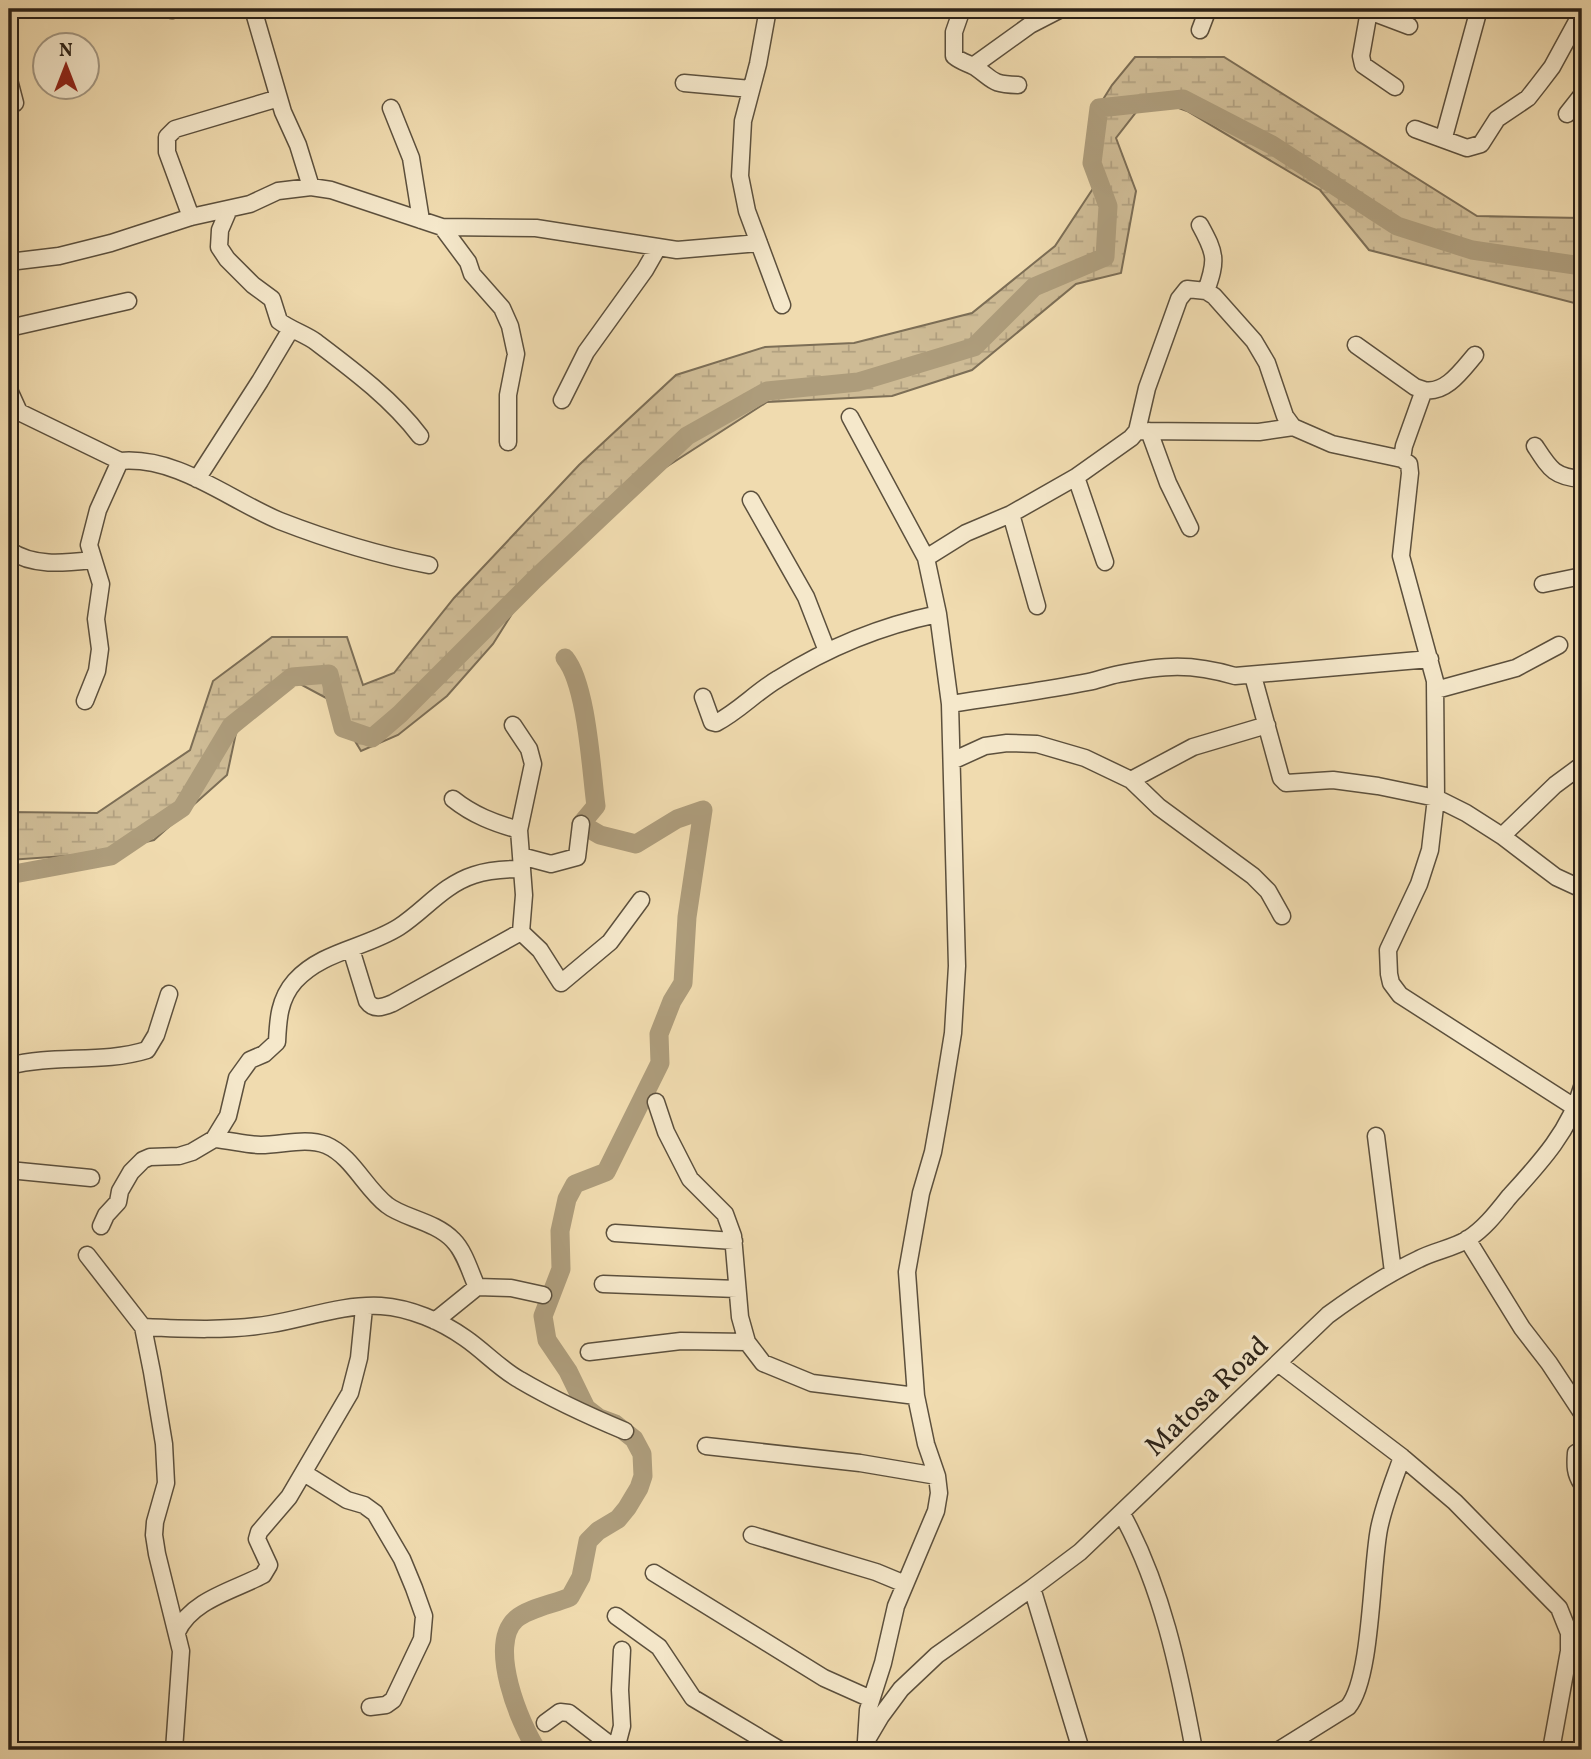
<svg xmlns="http://www.w3.org/2000/svg" width="1591" height="1759" viewBox="0 0 1591 1759" font-family="Vollkorn,serif">
	<defs>
		<pattern id="wetland-marsh" width="20" height="14" patternUnits="userSpaceOnUse" patternTransform="scale(1.75)"><rect width="20" height="14" fill="#cebb95"/><path d="M1 5h8M5 5V1M11 12h8M15 12V8" fill="none" stroke="#b1a080"/></pattern>
	</defs>
	<rect width="100%" height="100%" fill="#f0dbaf"/>
	<filter id="stains"><feTurbulence type="fractalNoise" baseFrequency=".00286" numOctaves="4"/><feColorMatrix values="0 0 0 0 .2 0 0 0 0 .09 0 0 0 0 .02 0 0 0 .5 -.17"/></filter>
	<radialGradient id="worn" r=".72"><stop offset=".6" stop-color="#630" stop-opacity="0"/><stop offset="1" stop-color="#630" stop-opacity=".3"/></radialGradient>
	<path fill="url(#wetland-marsh)" stroke="#7c6e56" stroke-width="2" d="M 1135,57 L 1224,57 L 1477,216 L 1582,218 L 1582,305 L 1369,250 L 1320,190 L 1187,111 L 1148,97 L 1116,138 L 1136,191 L 1121,273 L 1076,284 L 972,370 L 892,396 L 767,402 L 629,491 L 532,582 L 493,644 L 447,696 L 398,735 L 361,751 L 330,700 L 289,678 L 236,733 L 227,775 L 154,840 L 94,854 L 9,860 L 9,812 L 97,813 L 190,750 L 213,681 L 272,637 L 347,637 L 363,685 L 394,673 L 454,598 L 579,465 L 676,375 L 765,347 L 854,343 L 972,313 L 1055,246 L 1094,187 L 1092,117 L 1112,85 Z"/>
	<g fill="none" stroke-linecap="round" stroke-linejoin="round">
		<path stroke="#ad9c7b" stroke-width="19" d="M 9,872 L 14,874 L 111,856 L 182,808 L 231,726 L 292,677 L 329,674 L 343,728 L 372,738 L 400,714 L 535,579 L 687,436 L 767,391 L 858,382 L 974,347 L 1034,287 L 1105,257 L 1108,206 L 1092,163 L 1099,108 L 1183,99 L 1272,145 L 1397,226 L 1472,250 L 1582,266
			M 537,1750 C 520,1724 487,1645 516,1619 C 529,1608 554,1604 570,1597 L 581,1577 L 588,1541 L 598,1531 L 618,1519 L 627,1508 L 639,1488 L 643,1476 L 642,1454 L 634,1439 L 615,1424 L 599,1418 L 586,1408 L 568,1371 L 547,1340 L 543,1316 L 561,1269 L 560,1231 L 567,1199 L 575,1184 L 606,1172 L 660,1063 L 659,1034 L 672,1001 L 683,983 L 687,917 L 703,810 L 677,819 L 636,844 L 600,835 L 581,824 L 596,806 C 591,769 587,685 565,658"/>
		<defs>
			<path id="minor" d="M 253,9 L 283,112 L 298,145 L 311,187
				M 768,9 L 758,64 L 743,121 L 740,176 L 747,211 L 782,305
				M 962,9 L 954,32 L 954,56 C 961,62 968,63 975,67 C 995,81 991,84 1018,85
				M 1364,9 L 1409,26
				M 172,10 L 176,9
				M 1369,11 L 1361,56 L 1363,65 L 1395,87
				M 1200,30 L 1208,9
				M 973,66 L 1030,25 L 1061,9
				M 9,80 L 15,103
				M 684,83 L 751,89
				M 391,108 L 411,158 L 421,220
				M 1567,114 L 1582,95
				M 1415,129 L 1467,148 L 1481,144 L 1497,119 L 1528,98 L 1539,84 L 1552,67 L 1582,12
				M 1444,137 L 1479,9
				M 229,209 L 220,230 L 219,247 L 227,259 L 253,285 L 272,299 L 279,321 C 291,330 305,334 316,342 C 353,370 392,399 420,436
				M 191,217 L 167,152 L 167,137 L 175,129 L 279,98
				M 442,227 L 468,262 L 472,274 L 502,308 L 510,326 L 516,354 L 508,395 L 508,442
				M 9,262 L 59,256 L 111,243 L 191,217 L 250,204 L 278,191 L 311,187 L 331,190 L 442,227 L 536,228 L 677,250 L 759,243
				M 1206,291 L 1214,296 L 1254,341 L 1267,363 L 1285,416 L 1293,427 L 1332,444 L 1402,459 L 1404,446 L 1424,390 C 1446,394 1462,370 1475,355
				M 9,328 L 128,301
				M 1356,345 L 1415,387 L 1424,390
				M 9,390 L 19,412 L 120,461 C 178,456 229,500 280,521 C 329,540 378,555 429,565
				M 562,400 L 586,352 L 645,270 L 657,249
				M 850,417 L 926,558
				M 1137,431 L 1259,432 L 1293,427
				M 1149,431 L 1168,483 L 1190,528
				M 1535,446 C 1550,469 1554,477 1582,479
				M 1402,459 L 1409,464 L 1410,473 L 1401,556 L 1435,681 L 1436,798 L 1430,850 L 1419,884 L 1388,950 L 1389,974 L 1391,983 L 1400,995 L 1582,1112
				M 1076,477 L 1105,562
				M 197,479 L 260,381 L 291,329
				M 751,500 L 806,597 L 827,651
				M 1011,514 L 1037,606
				M 9,550 C 33,567 65,563 93,560
				M 1543,584 L 1582,576
				M 1253,676 L 1281,778 L 1286,783 L 1333,780 L 1378,786 L 1436,798 L 1466,813 L 1502,836 L 1556,877 L 1582,889
				M 1436,690 L 1516,668 L 1559,645
				M 703,697 L 712,722 L 716,723 C 739,711 756,692 778,679 C 827,648 880,626 938,614
				M 85,701 L 97,671 L 100,649 L 96,619 L 101,584 L 89,545 L 98,510 L 120,461
				M 950,704 C 996,697 1042,691 1088,682 C 1098,680 1108,676 1119,674 C 1164,665 1191,663 1235,676 L 1430,659
				M 513,725 L 529,749 L 533,764 L 519,830
				M 952,761 L 985,746 L 1007,743 L 1037,744 L 1085,758 L 1131,780 L 1159,807 L 1253,876 L 1268,891 L 1282,916
				M 1131,780 L 1193,747 L 1267,725
				M 1502,836 L 1555,785 L 1582,765
				M 521,856 L 551,864 L 577,857 L 581,824
				M 521,932 L 540,950 L 561,983 L 610,942 L 641,900
				M 521,932 L 524,895 L 522,869
				M 351,949 L 367,1001 C 374,1011 383,1007 393,1003 L 521,932
				M 9,1066 C 54,1054 102,1064 147,1050 L 156,1035 L 169,994
				M 656,1102 L 666,1132 L 690,1179 L 725,1214 L 733,1236 L 740,1317 L 747,1342 L 763,1363 L 812,1383 L 916,1396
				M 1376,1136 L 1393,1272
				M 214,1139 C 230,1140 245,1145 261,1145 C 282,1145 306,1137 326,1145 C 352,1156 365,1188 387,1205 C 403,1218 435,1221 453,1240 C 465,1252 470,1272 477,1287
				M 9,1170 L 91,1178
				M 101,1226 L 106,1215 L 118,1202 L 120,1191 L 131,1172 L 143,1160 L 150,1157 L 179,1156 L 192,1152 L 214,1139 L 228,1116 L 237,1078 L 250,1060 L 264,1054 L 277,1042 C 278,1020 279,999 295,981 C 322,951 366,948 399,927 C 425,910 443,885 474,875 C 489,870 506,869 522,869 L 519,830 C 494,823 473,815 453,799
				M 615,1233 L 734,1241
				M 1467,1239 L 1522,1328 L 1549,1363 L 1582,1413
				M 87,1255 L 143,1327 L 152,1372 L 164,1444 L 166,1483 L 155,1522 L 154,1535 L 157,1554 L 181,1651 L 174,1750
				M 603,1284 L 737,1289
				M 435,1321 L 477,1287 L 511,1288 L 543,1295
				M 143,1327 C 185,1329 229,1331 271,1324 C 307,1318 343,1304 381,1306 C 410,1308 441,1321 465,1338 C 484,1351 500,1369 520,1380 C 554,1400 589,1416 625,1431
				M 589,1352 L 681,1341 L 747,1342
				M 1278,1363 L 1402,1457 L 1455,1502 L 1559,1608 L 1569,1633 L 1569,1651 L 1551,1750
				M 706,1446 L 860,1463 L 937,1476
				M 1582,1450 L 1576,1453 C 1575,1465 1575,1474 1582,1484
				M 304,1473 L 347,1500 L 364,1505 L 375,1513 L 402,1559 L 414,1588 L 424,1616 L 422,1639 L 393,1700 L 386,1705 L 370,1707
				M 1122,1514 C 1162,1587 1179,1669 1194,1750
				M 752,1535 L 876,1572 L 905,1584
				M 654,1573 L 824,1678 L 871,1699
				M 1032,1588 L 1081,1750
				M 616,1616 L 659,1647 L 693,1698 L 780,1750
				M 177,1632 C 191,1600 235,1590 263,1575 L 269,1565 L 257,1539 L 259,1532 L 289,1497 L 350,1393 L 359,1358 L 364,1308
				M 545,1723 L 560,1712 L 569,1713 L 617,1750
				M 868,1738 L 881,1716 L 901,1689 L 937,1655 L 1032,1588 L 1080,1552 L 1328,1315 C 1358,1293 1385,1275 1419,1259 C 1434,1251 1454,1248 1468,1239 C 1485,1228 1497,1212 1509,1197 C 1539,1164 1570,1131 1582,1087
				M 866,1741 L 868,1710 L 883,1663 L 896,1606 L 936,1511 L 939,1493 L 937,1476 L 926,1444 L 916,1396 L 907,1272 L 921,1193 L 933,1152 L 941,1107 L 953,1033 L 957,966 L 950,704 L 938,614 L 926,558 L 966,533 L 1011,514 L 1076,477 L 1131,438 L 1137,431 L 1147,388 L 1179,299 L 1187,289 L 1206,291 C 1217,260 1216,254 1200,225
				M 616,1749 L 622,1726 L 620,1690 L 622,1650
				M 1279,1750 L 1348,1707 C 1372,1679 1371,1570 1379,1529 C 1384,1504 1394,1480 1402,1457"/>
		</defs>
		<use href="#minor" stroke="#5c503d" stroke-width="19"/>
		<use href="#minor" stroke="#f5e8cb" stroke-width="16"/>
	</g>
	<g text-anchor="middle" stroke-width="7" stroke-linejoin="round" paint-order="stroke">
		<g font-size="28" fill="#2a2117" stroke="#f5e8cb">
			<text transform="translate(1206 1395) rotate(-44)" y="10">Matosa Road</text>
		</g>
	</g>
	<rect width="1591" height="1759" fill="none" stroke="#f0dbaf" stroke-width="35"/>
	<rect x="10" y="10" width="1570" height="1738" fill="none" stroke="#2a2117" stroke-width="3.5"/>
	<rect x="18" y="18" width="1556" height="1724" fill="none" stroke="#2a2117" stroke-width="2"/>
	<g transform="translate(66 66)"><circle r="33" fill="#f5e8cb" stroke="#a49883" stroke-width="2"/>
	<path d="M0-5L12 26L0 18L-12 26Z" fill="#8f2418"/>
	<text y="-10" font-size="19" font-weight="bold" text-anchor="middle" fill="#2a2117">N</text>
	</g>
	<rect width="100%" height="100%" filter="url(#stains)"/>
	<rect width="100%" height="100%" fill="url(#worn)"/>
</svg>
